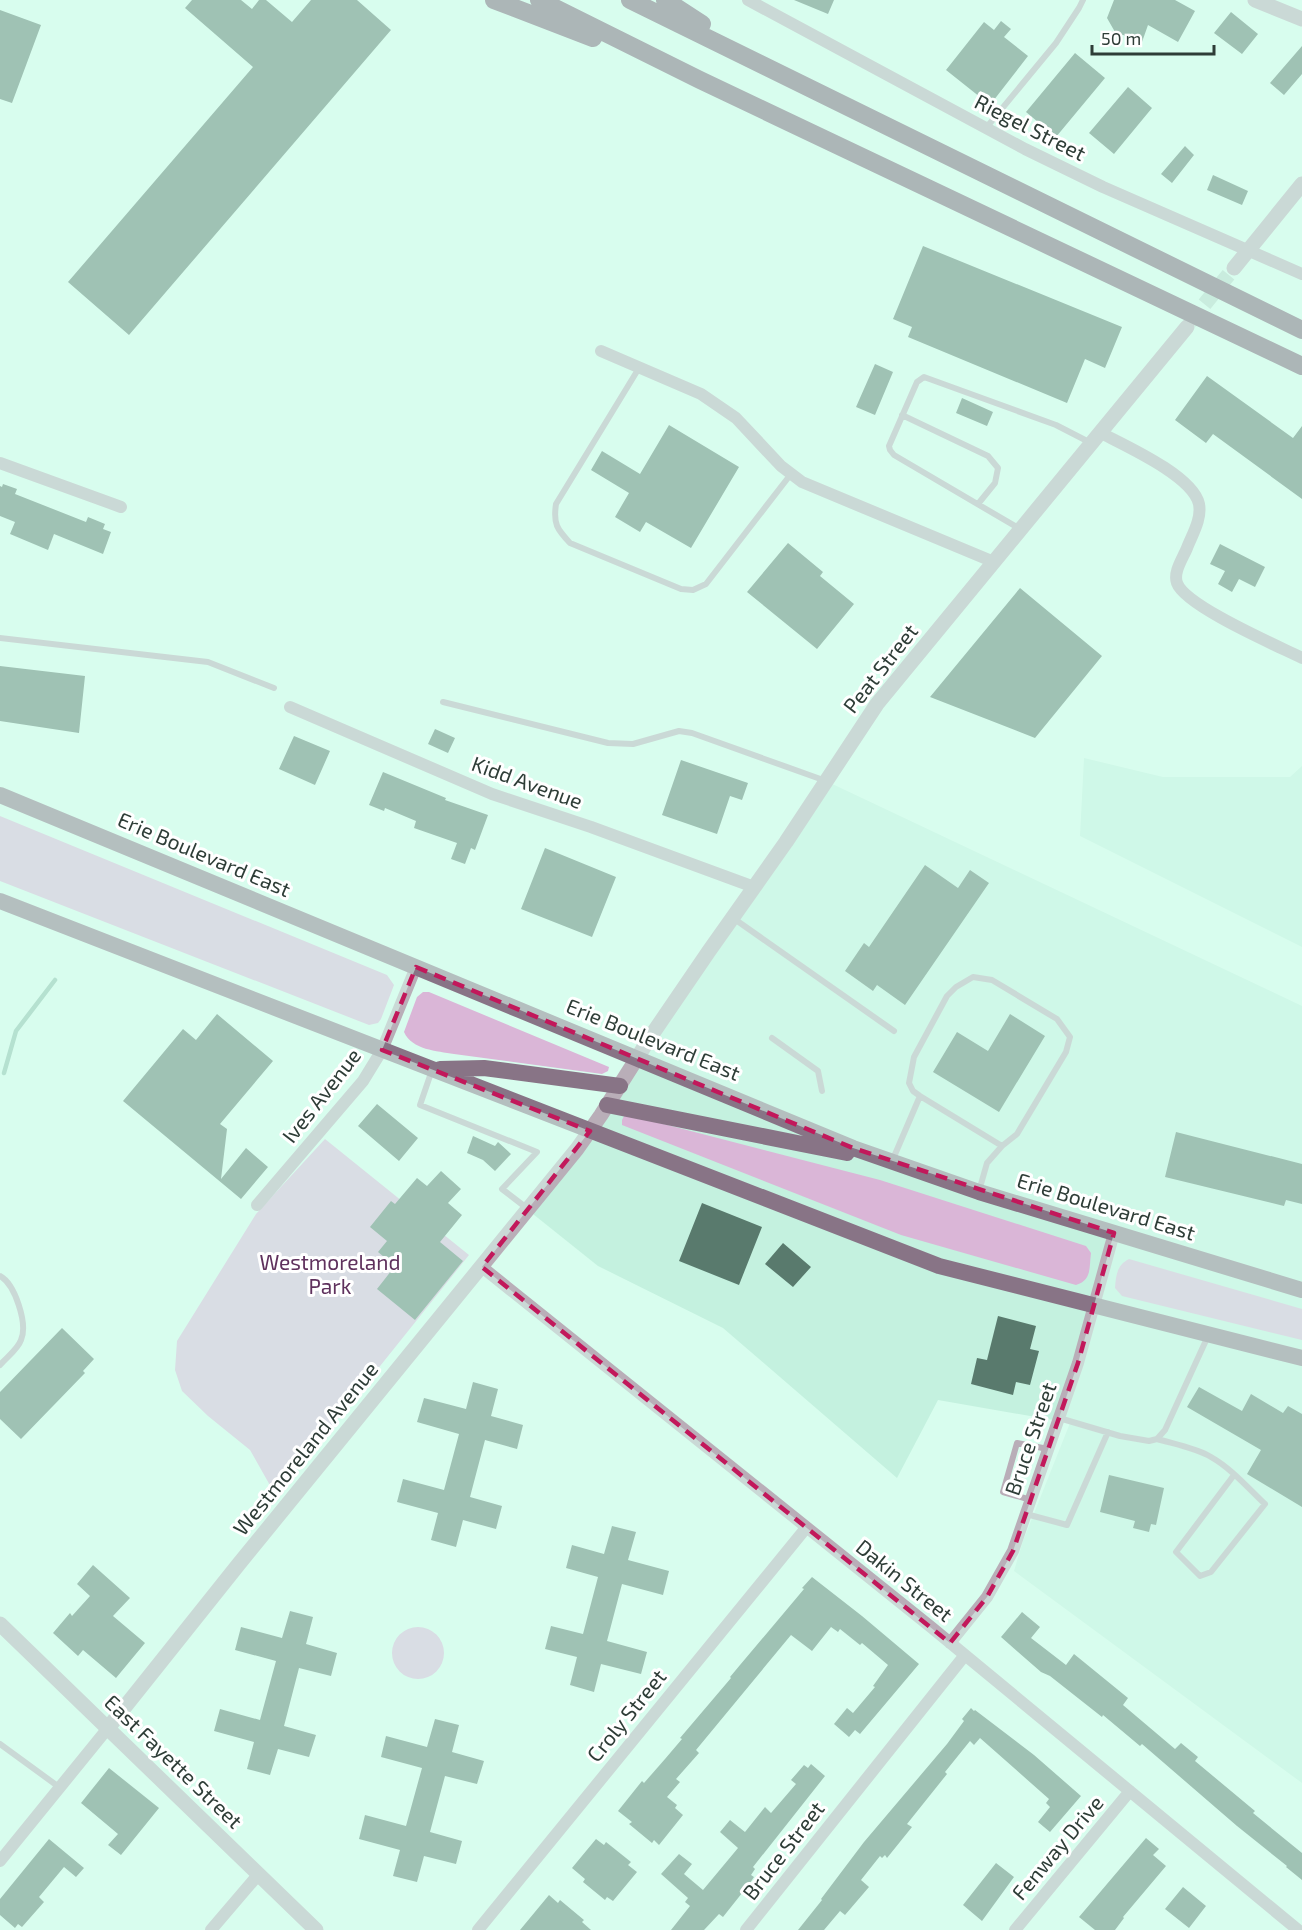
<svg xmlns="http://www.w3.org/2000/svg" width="1302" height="1930" viewBox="0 0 1302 1930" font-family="'Exo 2',sans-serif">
	<rect width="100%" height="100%" fill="#d8fdee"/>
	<path fill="#c4f1df" d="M 1084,758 L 1163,777 L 1290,777 L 1302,766 L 1302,947 L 1080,836 Z
		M 826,781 L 1302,1006 L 1302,1783 L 1014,1571 L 1023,1541 L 1070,1423 L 938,1400 L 897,1478 L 723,1328 L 598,1266 L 528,1210 Z"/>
	<path fill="#dab6d7" d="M 0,816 L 387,975 L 394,985 L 381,1019 L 378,1023 L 369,1025 L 0,881 Z
		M 423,992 L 429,992 L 609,1067 L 608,1071 L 602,1074 L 454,1054 C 437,1051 412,1050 404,1032 L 417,997 Z
		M 625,1114 L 880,1180 L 1086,1246 L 1091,1253 C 1089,1268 1092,1280 1076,1285 L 901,1235 L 622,1125 L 622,1120 Z
		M 325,1139 L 469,1255 L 276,1496 L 250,1450 L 208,1416 L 182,1391 L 175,1370 L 177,1341 L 256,1214 Z
		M 1129,1259 L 1302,1309 L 1302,1340 L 1122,1296 L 1115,1288 C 1116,1275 1117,1265 1129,1259 Z
		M392 1653a26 26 0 1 1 52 0a26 26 0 1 1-52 0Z"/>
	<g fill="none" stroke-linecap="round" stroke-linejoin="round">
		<path stroke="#8abeaa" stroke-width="4.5" d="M 4,1073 L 16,1031 L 55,980"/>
	</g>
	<path fill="#597a6d" d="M 192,0 L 241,0 L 252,9 L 259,0 L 266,0 L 292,22 L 311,0 L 357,0 L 391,30 L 129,335 L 68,282 L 253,67 L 185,8 Z
		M 794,0 L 834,0 L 828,14 Z
		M 1114,0 L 1175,0 L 1195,11 L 1178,42 L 1148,25 L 1142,42 L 1115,32 L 1107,18 Z
		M 0,10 L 41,25 L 12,103 L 0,99 Z
		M 1231,12 L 1258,34 L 1242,54 L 1214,33 Z
		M 1001,21 L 1011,29 L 1004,37 L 1028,56 L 990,105 L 946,70 L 984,22 L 994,30 Z
		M 1302,46 L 1302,74 L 1284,95 L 1270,83 Z
		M 1075,53 L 1105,78 L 1056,137 L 1026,112 Z
		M 1128,87 L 1152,108 L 1114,154 L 1089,133 Z
		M 1185,146 L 1194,155 L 1172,183 L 1161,174 Z
		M 1213,175 L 1248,191 L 1242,205 L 1207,190 Z
		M 923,246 L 1122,327 L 1105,368 L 1085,359 L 1067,403 L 908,337 L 912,327 L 893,319 Z
		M 875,364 L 893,372 L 875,415 L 856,407 Z
		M 1207,376 L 1293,438 L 1302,426 L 1302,499 L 1213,434 L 1206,443 L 1175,420 Z
		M 962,398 L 993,412 L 987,426 L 956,413 Z
		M 669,425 L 739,467 L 691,548 L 646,522 L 640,532 L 615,517 L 629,493 L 591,470 L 602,451 L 640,474 Z
		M 3,484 L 17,489 L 15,494 L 86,522 L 88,517 L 105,524 L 103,529 L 111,532 L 103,554 L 54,534 L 48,550 L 10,534 L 15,522 L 0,516 L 0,486 L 2,487 Z
		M 788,543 L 823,572 L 820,576 L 854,604 L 817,649 L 747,592 Z
		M 1220,544 L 1265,567 L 1255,587 L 1239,579 L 1232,592 L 1218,584 L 1225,571 L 1210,564 Z
		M 1020,588 L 1102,656 L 1035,738 L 930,697 Z
		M 0,666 L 85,676 L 79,733 L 0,721 Z
		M 435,729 L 455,738 L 448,753 L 428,744 Z
		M 294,736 L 330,751 L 315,785 L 279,769 Z
		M 681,760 L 748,783 L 742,800 L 730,796 L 717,834 L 662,815 Z
		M 383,772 L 446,798 L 445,800 L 488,815 L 475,850 L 471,848 L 465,864 L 451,859 L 457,843 L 414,828 L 416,821 L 385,808 L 384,811 L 369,805 Z
		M 545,848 L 616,877 L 592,937 L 521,909 Z
		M 925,865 L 958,888 L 970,870 L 989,883 L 905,1005 L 877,985 L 873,991 L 845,971 L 864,943 L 869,947 Z
		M 217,1014 L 273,1061 L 220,1124 L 227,1129 L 221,1179 L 246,1148 L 268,1167 L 241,1199 L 123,1101 L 183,1029 L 196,1040 Z
		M 1010,1014 L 1045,1036 L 999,1112 L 933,1072 L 957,1032 L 988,1051 Z
		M 377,1104 L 418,1138 L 399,1161 L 358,1126 Z
		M 1176,1132 L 1302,1164 L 1302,1204 L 1286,1200 L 1284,1206 L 1165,1177 Z
		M 473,1136 L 495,1146 L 498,1142 L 511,1154 L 495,1171 L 483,1160 L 467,1153 Z
		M 441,1171 L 461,1189 L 448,1203 L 462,1215 L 440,1242 L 463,1261 L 415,1320 L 377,1289 L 395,1266 L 378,1252 L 387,1241 L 370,1227 L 391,1201 L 395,1204 L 417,1178 L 427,1186 Z
		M 702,1203 L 762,1227 L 739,1285 L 679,1261 Z
		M 783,1243 L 811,1267 L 793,1287 L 765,1264 Z
		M 998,1316 L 1036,1326 L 1030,1349 L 1039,1351 L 1030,1385 L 1016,1382 L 1013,1395 L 971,1384 L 977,1358 L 987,1360 Z
		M 62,1328 L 94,1359 L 83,1371 L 85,1373 L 21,1439 L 0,1419 L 0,1392 Z
		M 473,1382 L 498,1389 L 491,1416 L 523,1425 L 517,1449 L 485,1440 L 470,1497 L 502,1506 L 496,1529 L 463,1520 L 456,1547 L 431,1540 L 438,1513 L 397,1502 L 403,1479 L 444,1490 L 459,1434 L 417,1422 L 424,1398 L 466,1409 Z
		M 1199,1387 L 1242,1411 L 1251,1394 L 1283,1413 L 1288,1406 L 1302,1414 L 1302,1507 L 1247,1474 L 1261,1450 L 1187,1407 Z
		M 1109,1475 L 1164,1488 L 1156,1525 L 1151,1524 L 1149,1532 L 1133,1528 L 1135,1521 L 1100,1512 Z
		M 612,1526 L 636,1532 L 628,1560 L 669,1571 L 663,1595 L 622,1584 L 607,1641 L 647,1652 L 641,1674 L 601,1664 L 594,1692 L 570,1685 L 577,1657 L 545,1649 L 551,1626 L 583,1634 L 598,1577 L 566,1568 L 572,1545 L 604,1554 Z
		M 93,1565 L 130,1598 L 113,1616 L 145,1643 L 116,1678 L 83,1650 L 78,1656 L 53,1633 L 70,1613 L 72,1616 L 90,1596 L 77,1584 Z
		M 812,1577 L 862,1616 L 919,1664 L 860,1734 L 855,1730 L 849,1737 L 834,1724 L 847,1708 L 853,1713 L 875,1687 L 873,1686 L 888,1665 L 862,1643 L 860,1645 L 840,1629 L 838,1632 L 831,1627 L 812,1651 L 791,1635 L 696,1750 L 699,1753 L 676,1779 L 680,1782 L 667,1797 L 677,1805 L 675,1808 L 683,1815 L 659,1845 L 654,1840 L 652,1843 L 629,1824 L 632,1822 L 618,1811 L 642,1781 L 644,1783 L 665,1759 L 682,1739 L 680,1738 L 731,1678 L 730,1677 L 740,1665 L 804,1589 L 802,1588 Z
		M 290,1611 L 313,1617 L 306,1644 L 337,1653 L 331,1676 L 299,1668 L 284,1726 L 316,1735 L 309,1757 L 278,1749 L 270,1775 L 247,1769 L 254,1742 L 214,1731 L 220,1709 L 260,1720 L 276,1661 L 235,1650 L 241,1627 L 282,1638 Z
		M 1022,1612 L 1040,1627 L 1031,1638 L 1066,1665 L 1074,1654 L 1128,1698 L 1123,1705 L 1175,1749 L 1181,1743 L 1198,1757 L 1195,1761 L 1255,1811 L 1253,1813 L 1302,1853 L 1302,1880 L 1286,1867 L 1287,1866 L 1237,1826 L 1142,1744 L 1140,1746 L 1103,1715 L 1102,1717 L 1050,1676 L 1041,1672 L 1001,1637 Z
		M 971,1708 L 974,1711 L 975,1710 L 1034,1755 L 1081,1796 L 1050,1832 L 1038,1822 L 1050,1807 L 1046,1803 L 1049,1799 L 980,1738 L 974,1745 L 970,1741 L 945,1772 L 947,1774 L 907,1824 L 912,1827 L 887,1858 L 885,1855 L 882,1858 L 880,1856 L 861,1880 L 869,1887 L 845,1915 L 840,1911 L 824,1930 L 798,1930 L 822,1900 L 821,1899 L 864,1842 L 947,1744 L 964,1721 L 962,1719 Z
		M 435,1719 L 459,1725 L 452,1752 L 484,1761 L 477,1784 L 445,1776 L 430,1832 L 462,1841 L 456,1864 L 424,1856 L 417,1882 L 393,1876 L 400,1850 L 359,1839 L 365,1815 L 406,1826 L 422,1768 L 381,1757 L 386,1736 L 427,1747 Z
		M 811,1764 L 825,1776 L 753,1867 L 755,1869 L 751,1875 L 754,1877 L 750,1883 L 723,1917 L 719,1914 L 704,1930 L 671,1930 L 690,1906 L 685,1902 L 688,1898 L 661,1874 L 679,1854 L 692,1864 L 684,1874 L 703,1890 L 738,1848 L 720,1832 L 730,1820 L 745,1832 L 765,1807 L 771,1813 L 796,1784 L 791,1780 L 804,1765 L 808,1768 Z
		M 109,1768 L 159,1808 L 121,1855 L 108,1845 L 118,1834 L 81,1803 Z
		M 1146,1838 L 1159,1849 L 1153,1855 L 1166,1866 L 1123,1917 L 1124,1918 L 1115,1930 L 1095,1930 L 1079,1917 Z
		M 49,1839 L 84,1868 L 76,1877 L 64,1867 L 39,1897 L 44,1902 L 22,1927 L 18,1924 L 15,1928 L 0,1915 L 0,1899 Z
		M 596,1839 L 604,1845 L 606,1842 L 631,1862 L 628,1865 L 637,1872 L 613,1901 L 607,1897 L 605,1900 L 583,1882 L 585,1879 L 572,1868 Z
		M 996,1863 L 1014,1877 L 982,1921 L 963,1905 Z
		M 1183,1887 L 1206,1906 L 1189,1928 L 1165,1909 Z
		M 549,1895 L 558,1903 L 560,1900 L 584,1920 L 582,1922 L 591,1930 L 520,1930 Z"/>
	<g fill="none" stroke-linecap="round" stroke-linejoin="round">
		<path stroke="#b6d7c9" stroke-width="15" stroke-dasharray="15 8" stroke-linecap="butt" d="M 1190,322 L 1234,268"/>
		<path stroke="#b9aeb8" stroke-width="6" d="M 986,128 L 1056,43 L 1079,8 L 1083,0
			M 639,368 L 556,504 C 553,524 557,529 570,543 L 681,589 L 693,590 L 706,584 L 791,474
			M 902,415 L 988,456 L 998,468 L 995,483 L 978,504
			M 1020,529 L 894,455 L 890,450 L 889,446 L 917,382 L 924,377 L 1056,425 L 1091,443
			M 0,638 L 208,662 L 274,688
			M 443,702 L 608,743 L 633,744 L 679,731 L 692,733 L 826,781
			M 733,918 L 894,1031
			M 772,1038 L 818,1071 L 822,1091
			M 432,1070 L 420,1105 L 537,1152 L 502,1189 L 528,1209
			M 893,1159 L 920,1096
			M 979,1191 L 987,1163 L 1002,1146 L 1017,1134 L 1066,1052 L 1070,1037 L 1057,1019 L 992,980 L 973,977 L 956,987 L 947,996 L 914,1057 L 909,1083 L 913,1091 L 920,1096 L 1002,1146
			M 0,1276 C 15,1284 28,1324 21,1340 C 18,1349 7,1357 0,1365
			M 1059,1418 L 1120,1436 L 1149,1441 L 1157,1439 L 1165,1430 L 1208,1336
			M 1157,1439 C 1174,1444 1196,1448 1211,1457 C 1232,1469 1248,1488 1265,1504 L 1211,1572 L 1200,1576 L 1176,1552 L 1234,1475
			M 1031,1500 L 1003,1492 L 1017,1443 L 1048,1449
			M 1026,1514 L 1067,1525 L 1108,1432
			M 0,1744 L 59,1787"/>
		<path stroke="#b9aeb8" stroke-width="12" d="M 748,0 L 1025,149 L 1103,187 L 1302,274
			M 601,351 L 701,394 L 736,418 L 781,466 L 802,482 L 994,562
			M 1101,433 C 1126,446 1193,476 1199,504 C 1202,519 1192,535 1187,548 C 1183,558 1173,572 1177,583 C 1185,606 1278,646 1302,658
			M 0,463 L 121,507
			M 290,707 L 492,794 L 591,827 L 754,887
			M 257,1205 L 363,1081 L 382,1050 L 416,967
			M 482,1267 L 931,1627 L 1298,1930
			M 950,1643 L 987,1597 L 1013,1551 L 1078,1363 L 1114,1233
			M 0,1861 L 108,1728
			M 211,1930 L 258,1875
			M 478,1930 L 806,1528
			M 746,1930 L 965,1655
			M 1015,1930 L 1130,1791"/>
		<path stroke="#b9aeb8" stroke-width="15" d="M 1255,0 L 1302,19
			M 1234,268 L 1302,184
			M 0,1624 L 316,1930
			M 108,1728 L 238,1565 L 577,1149 L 601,1115 L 651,1036 L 709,951 L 786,842 L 877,704 L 1187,327"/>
		<path stroke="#887486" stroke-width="16" d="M 0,795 L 853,1148 L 979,1192 L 1302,1290
			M 0,901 L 939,1266 L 1302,1358
			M 440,1069 L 484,1068 L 620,1086
			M 607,1105 L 847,1153"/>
		<path stroke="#765f74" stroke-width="18" d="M 494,0 L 593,38
			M 539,0 L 700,80 L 1302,366
			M 630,0 L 1302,330
			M 665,0 L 702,24"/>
	</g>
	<path d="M0 0H1302V1930H0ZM 416,967 L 853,1148 L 1114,1233 L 1078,1363 L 1013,1551 L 987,1597 L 950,1643 L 482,1267 L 590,1131 L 382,1050 Z" fill="#d8fdee" fill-opacity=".55" fill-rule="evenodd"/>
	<path fill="none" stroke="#c2185b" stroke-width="4.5" stroke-dasharray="12 8" stroke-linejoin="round" d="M 416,967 L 853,1148 L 1114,1233 L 1078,1363 L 1013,1551 L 987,1597 L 950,1643 L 482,1267 L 590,1131 L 382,1050 Z"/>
	<g text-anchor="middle" stroke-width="6" stroke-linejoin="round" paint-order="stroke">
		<g font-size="21" fill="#2e3d37" stroke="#fff">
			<text transform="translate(1030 128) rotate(27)" y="7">Riegel Street</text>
			<text transform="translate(881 669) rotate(-52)" y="7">Peat Street</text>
			<text transform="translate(527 783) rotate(20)" y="7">Kidd Avenue</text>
			<text transform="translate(204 855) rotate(23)" y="7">Erie Boulevard East</text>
			<text transform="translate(653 1040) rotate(22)" y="7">Erie Boulevard East</text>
			<text transform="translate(322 1096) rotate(-52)" y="7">Ives Avenue</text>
			<text transform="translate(1106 1207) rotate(17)" y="7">Erie Boulevard East</text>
			<text transform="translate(1031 1439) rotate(-71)" y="7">Bruce Street</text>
			<text transform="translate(306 1449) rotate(-51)" y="7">Westmoreland Avenue</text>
			<text transform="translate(904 1581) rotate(39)" y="7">Dakin Street</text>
			<text transform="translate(627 1716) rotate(-51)" y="7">Croly Street</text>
			<text transform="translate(173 1762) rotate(44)" y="7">East Fayette Street</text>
			<text transform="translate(1058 1848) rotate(-50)" y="7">Fenway Drive</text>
			<text transform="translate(784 1851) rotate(-52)" y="7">Bruce Street</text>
		</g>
		<g font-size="21" fill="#5f315d" stroke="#fff">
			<text x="330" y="1270">Westmoreland<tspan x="330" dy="24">Park</tspan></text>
		</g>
	</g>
	<path d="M1092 45v9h122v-9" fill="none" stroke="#2e3d37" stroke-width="3"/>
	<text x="1101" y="45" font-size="18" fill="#2e3d37" stroke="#ffffff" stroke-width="4.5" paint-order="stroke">50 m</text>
</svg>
